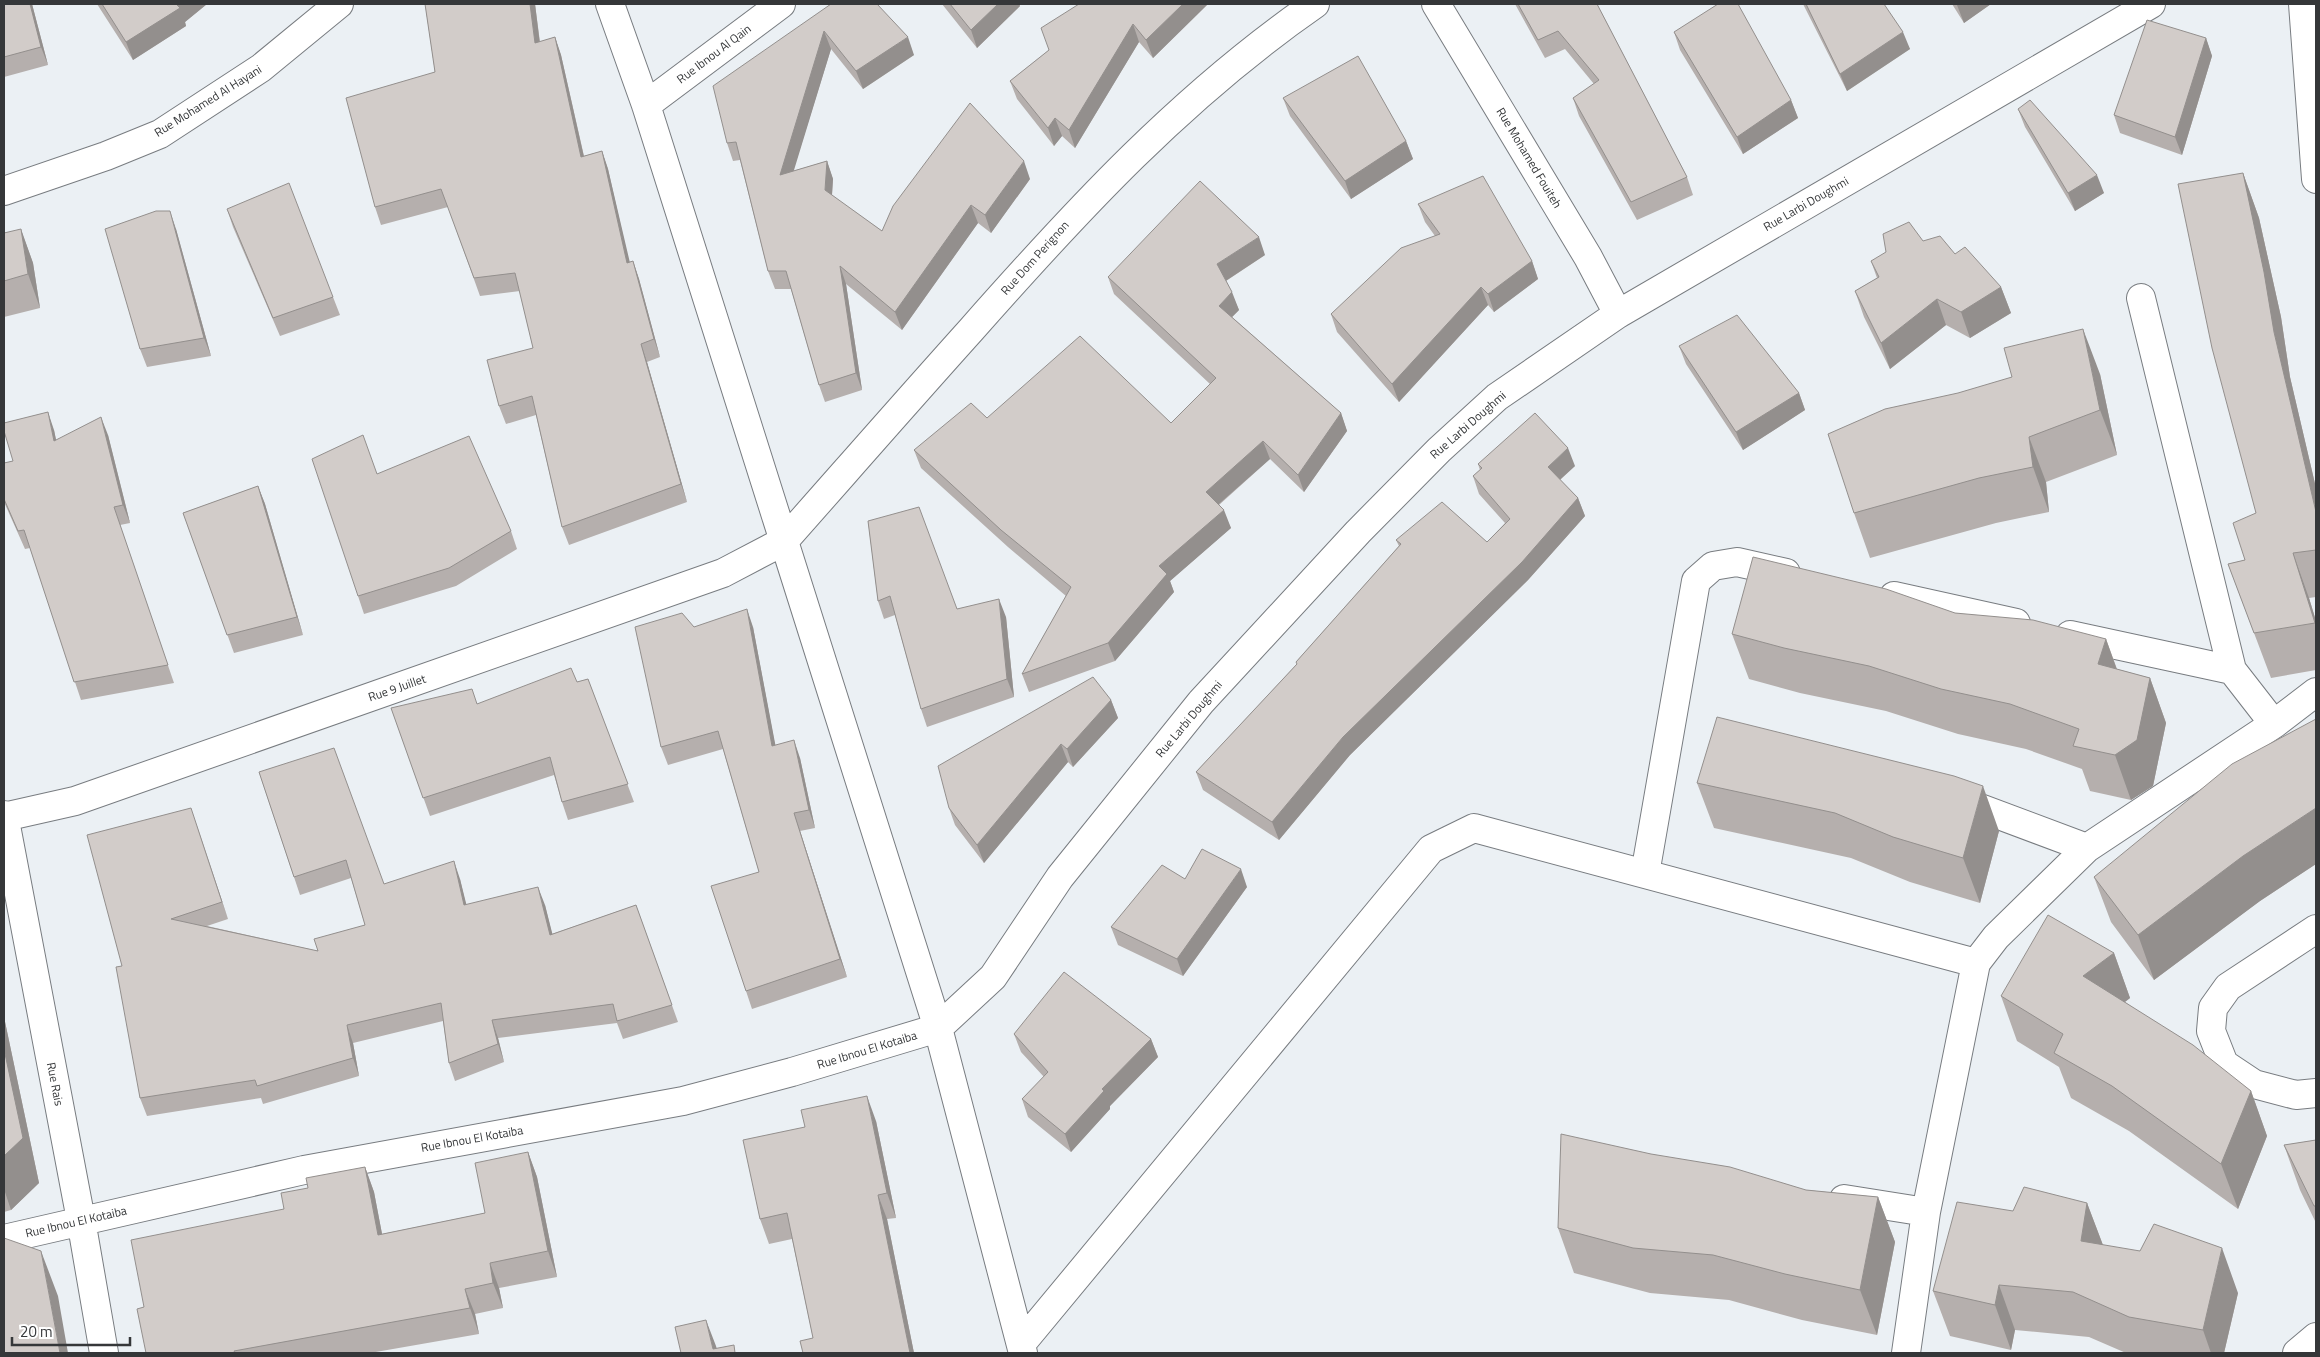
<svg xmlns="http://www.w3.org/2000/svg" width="2320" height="1357" viewBox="0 0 2320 1357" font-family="'Titillium Web',sans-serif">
	<rect width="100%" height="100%" fill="#ebf0f4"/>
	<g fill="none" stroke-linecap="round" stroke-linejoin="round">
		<defs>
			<path id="minor" d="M 610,4 L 646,105 L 938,1028 L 1023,1353
				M 1436,4 L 1588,257 L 1618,314
				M 2303,4 L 2316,179
				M 646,105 L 781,4
				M 4,191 L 106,156 L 160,134 L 261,68 L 339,4
				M 2141,298 L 2232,670 L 2274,724
				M 1894,596 L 2016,623
				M 2070,635 L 2232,670
				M 1956,799 L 2087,848
				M 4,815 L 81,1220 L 104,1353
				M 4,817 L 75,801 L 723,573 L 784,541 C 846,471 908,400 971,330 C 1077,210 1182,96 1315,4
				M 1645,874 L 1696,581 L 1713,566 L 1737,562 L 1786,573
				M 2316,929 L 2228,987 L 2213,1008 L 2211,1031 L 2224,1064 L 2254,1084 L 2296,1095 L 2316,1093
				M 1844,1199 L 1926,1212
				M 4,1239 L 304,1170 L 683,1101 L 792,1072 L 938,1028 L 993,977 L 1060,877 L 1201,702 L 1358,532 L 1439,450 L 1497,397 L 1618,314 L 2151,4
				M 1021,1344 L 1431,849 L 1474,828 L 1976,963
				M 1906,1353 L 1926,1212 L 1976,963 L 1996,937 L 2087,848 L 2274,724 L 2316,692
				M 2297,1353 L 2316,1337"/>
		</defs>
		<use href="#minor" stroke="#787c80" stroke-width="30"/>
		<use href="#minor" stroke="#fff" stroke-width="28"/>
	</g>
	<path fill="#b5afad" d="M 4,4 L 32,4 L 48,65 L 4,77 Z
		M 97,4 L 207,4 L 185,22 L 186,26 L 133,60 Z
		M 425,4 L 535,4 L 540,42 L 555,37 L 561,55 L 584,156 L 602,151 L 608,169 L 629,262 L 633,261 L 639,279 L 660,357 L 647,362 L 687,502 L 569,545 L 562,527 L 536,415 L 506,424 L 499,406 L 533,348 L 520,291 L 480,296 L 448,207 L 381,225 L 375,207 L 435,72 Z
		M 831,4 L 914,55 L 863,89 L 831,49 L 793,171 L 827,161 L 833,179 L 832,196 L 882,231 L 1030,179 L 991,233 L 978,223 L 902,330 L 846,284 L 862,390 L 825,402 L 819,385 L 791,289 L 775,289 L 768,271 L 740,160 L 733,161 L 727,143 Z
		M 942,4 L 1019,4 L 1020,6 L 977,48 Z
		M 1079,4 L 1208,4 L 1153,58 L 1139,42 L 1075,148 L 1062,136 L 1054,146 L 1017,99 L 1010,81 L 1049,50 Z
		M 1515,4 L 1597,4 L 1687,177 L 1693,195 L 1637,220 L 1579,116 L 1573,98 L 1594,84 L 1565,49 L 1545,58 Z
		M 1803,4 L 1884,4 L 1910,49 L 1847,91 Z
		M 1952,4 L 1991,4 L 1964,23 Z
		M 1674,32 L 1791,100 L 1798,118 L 1743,154 L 1680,50 Z
		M 2206,38 L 2212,56 L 2182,155 L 2120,133 L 2114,115 Z
		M 1283,98 L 1406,141 L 1413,159 L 1351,199 L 1290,116 Z
		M 2018,109 L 2104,193 L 2075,211 L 2025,127 Z
		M 2243,173 L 2259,218 L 2281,317 L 2290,377 L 2316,488 L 2316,597 L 2309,598 L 2316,621 L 2316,670 L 2271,678 L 2228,564 L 2245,560 L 2256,513 Z
		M 1418,204 L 1532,261 L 1538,279 L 1494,312 L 1488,305 L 1399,402 L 1337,332 L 1331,314 L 1435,236 L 1425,222 Z
		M 227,209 L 333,297 L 340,315 L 280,336 L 233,227 Z
		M 176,229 L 211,356 L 147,367 L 140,349 Z
		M 21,230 L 33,263 L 40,308 L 4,317 L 4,233 Z
		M 1923,241 L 1955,254 L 2001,287 L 2011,313 L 1970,338 L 1946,325 L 1890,369 L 1864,317 L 1855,291 L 1877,278 L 1871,261 Z
		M 1265,255 L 1226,281 L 1239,310 L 1232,317 L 1341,413 L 1347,431 L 1304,492 L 1270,459 L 1219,505 L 1231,528 L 1170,581 L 1174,592 L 1115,661 L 1029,692 L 1022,674 L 1066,596 L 1008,547 L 921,468 L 914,450 L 987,418 L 1171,423 L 1210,384 L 1114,294 L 1108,277 Z
		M 1679,346 L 1799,393 L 1805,410 L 1743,450 L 1686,364 Z
		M 2100,374 L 2117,455 L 2046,482 L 2049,512 L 1996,523 L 1870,558 L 1854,513 Z
		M 54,430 L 56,440 L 108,435 L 130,523 L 120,525 L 174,683 L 81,700 L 30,548 L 25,549 L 4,502 L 4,463 L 13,461 Z
		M 1478,464 L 1575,466 L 1560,480 L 1578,498 L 1585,516 L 1528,580 L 1350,755 L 1279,840 L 1203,790 L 1196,772 L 1297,664 L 1296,662 L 1399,546 L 1396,540 L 1487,542 L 1505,523 L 1479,494 L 1473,476 L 1480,470 Z
		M 258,486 L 265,504 L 303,635 L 234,653 L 183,513 Z
		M 868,521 L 957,609 L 1006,617 L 1014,697 L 927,727 L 921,709 L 895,615 L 884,619 L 878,601 Z
		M 511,531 L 517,549 L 456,586 L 364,614 L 358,596 Z
		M 1955,613 L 2106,639 L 2117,669 L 2150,678 L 2166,723 L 2153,786 L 2131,800 L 2090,791 L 2082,769 L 2026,749 L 1958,734 L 1886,711 L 1800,693 L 1749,679 L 1732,634 Z
		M 694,627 L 753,627 L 775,745 L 800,758 L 815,828 L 800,831 L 847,977 L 752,1009 L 746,991 L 759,872 L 723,749 L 668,765 L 661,747 Z
		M 588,679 L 634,802 L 568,820 L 562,802 L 554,775 L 430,816 L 391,708 L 477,704 L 577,682 Z
		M 1111,700 L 1118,718 L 1073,767 L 1068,762 L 984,863 L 955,825 L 949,808 Z
		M 2316,719 L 2316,864 L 2260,901 L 2154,980 L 2111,922 L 2094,877 Z
		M 259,772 L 384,884 L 460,879 L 466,905 L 545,905 L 552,934 L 636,905 L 678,1022 L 623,1039 L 617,1023 L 498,1038 L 504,1062 L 455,1081 L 449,1063 L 443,1021 L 353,1043 L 359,1076 L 263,1104 L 261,1098 L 147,1116 L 140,1098 L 122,966 L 197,826 L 228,919 L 207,926 L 318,951 L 365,925 L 351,878 L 300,895 Z
		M 1697,783 L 1999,831 L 1980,903 L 1910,882 L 1851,858 L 1714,828 Z
		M 1185,879 L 1247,887 L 1183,976 L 1118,945 L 1111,927 Z
		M 2114,953 L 2130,998 L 2125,1002 L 2251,1091 L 2267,1136 L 2238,1209 L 2129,1131 L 2071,1098 L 2059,1067 L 2017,1041 L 2001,996 Z
		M 4,1017 L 39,1183 L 11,1210 L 4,1212 Z
		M 1014,1034 L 1151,1039 L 1158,1057 L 1110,1106 L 1110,1109 L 1071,1152 L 1028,1117 L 1022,1099 L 1044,1077 L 1021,1052 Z
		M 876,1121 L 896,1218 L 887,1219 L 914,1353 L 803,1353 L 813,1338 L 792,1239 L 769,1244 L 760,1219 Z
		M 2316,1140 L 2316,1223 L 2300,1190 L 2284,1145 Z
		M 528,1152 L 537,1177 L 557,1277 L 499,1288 L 503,1308 L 475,1314 L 479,1334 L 370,1353 L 146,1353 L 144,1307 L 284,1209 L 308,1188 L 365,1167 L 374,1192 L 382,1234 L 485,1213 Z
		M 1806,1190 L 1878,1197 L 1895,1242 L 1877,1335 L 1802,1320 L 1729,1300 L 1650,1293 L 1574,1273 L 1558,1228 Z
		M 2087,1203 L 2103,1245 L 2238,1293 L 2224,1353 L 2126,1353 L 2089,1337 L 2015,1330 L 2011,1350 L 1950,1336 L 1933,1291 L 2013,1211 Z"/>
	<path fill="#938f8d" d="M 30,4 L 32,4 L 48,65 L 41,47 Z
		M 179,4 L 207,4 L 185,22 L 186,26 L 133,60 L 126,42 Z
		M 530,4 L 535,4 L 542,61 L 535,43 Z
		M 998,4 L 1019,4 L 1020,6 L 977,48 L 971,30 Z
		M 1183,4 L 1208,4 L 1153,58 L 1146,40 Z
		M 1959,4 L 1991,4 L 1964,23 L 1957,5 Z
		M 1133,24 L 1139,42 L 1075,148 L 1069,130 Z
		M 824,31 L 831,49 L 787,193 L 780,175 Z
		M 1903,32 L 1910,49 L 1847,91 L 1840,74 Z
		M 555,37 L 561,55 L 588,175 L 581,157 Z
		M 908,37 L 914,55 L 863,89 L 856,71 Z
		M 2206,38 L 2212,56 L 2182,155 L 2175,137 Z
		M 1791,100 L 1798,118 L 1743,154 L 1737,137 Z
		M 1055,118 L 1062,136 L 1054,146 L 1048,128 Z
		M 1406,141 L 1413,159 L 1351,199 L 1345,181 Z
		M 602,151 L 608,169 L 634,280 L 627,263 Z
		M 827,161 L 833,179 L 831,208 L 825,190 Z
		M 1024,161 L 1030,179 L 991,233 L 985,215 Z
		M 2243,173 L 2259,218 L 2281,317 L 2290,377 L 2316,488 L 2316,512 L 2274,332 Z
		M 2097,175 L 2104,193 L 2075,211 L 2068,193 Z
		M 971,205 L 978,223 L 902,330 L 895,312 Z
		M 170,211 L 176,229 L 211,356 L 204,338 Z
		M 21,229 L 33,263 L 40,308 L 28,274 Z
		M 1259,237 L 1265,255 L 1224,282 L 1217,264 Z
		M 633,261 L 639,279 L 660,357 L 654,339 Z
		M 1532,261 L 1538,279 L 1494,312 L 1488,294 Z
		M 840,266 L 846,284 L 862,390 L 856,373 Z
		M 1481,287 L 1488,305 L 1399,402 L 1392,384 Z
		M 2001,287 L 2011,313 L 1970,338 L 1961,312 Z
		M 1232,292 L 1239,310 L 1226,323 L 1219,306 Z
		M 1937,299 L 1946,325 L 1890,369 L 1881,343 Z
		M 2083,329 L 2100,374 L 2117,455 L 2100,410 Z
		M 641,344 L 647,362 L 687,502 L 681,484 Z
		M 1799,393 L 1805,410 L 1743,450 L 1736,432 Z
		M 48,412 L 54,430 L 60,459 L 54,441 Z
		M 1341,413 L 1347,431 L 1304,492 L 1298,475 Z
		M 101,417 L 108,435 L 130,523 L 123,505 Z
		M 2029,437 L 2046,482 L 2049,512 L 2033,467 Z
		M 1263,441 L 1270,459 L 1212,510 L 1206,492 Z
		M 1568,448 L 1575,466 L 1554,485 L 1548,467 Z
		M 258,486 L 265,504 L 303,635 L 297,617 Z
		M 1578,498 L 1585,516 L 1528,580 L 1350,755 L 1279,840 L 1272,822 L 1343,737 Z
		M 1224,510 L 1231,528 L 1170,581 L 1174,592 L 1115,661 L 1108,643 L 1159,566 Z
		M 2293,553 L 2309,598 L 2316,621 L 2316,627 Z
		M 999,599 L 1006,617 L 1014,697 L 1007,679 Z
		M 747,609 L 753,627 L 779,764 L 772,746 Z
		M 2106,639 L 2122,684 L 2098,664 Z
		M 2150,678 L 2166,723 L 2153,786 L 2131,800 L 2115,755 Z
		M 1111,700 L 1118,718 L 1073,767 L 1067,749 Z
		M 794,740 L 800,758 L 815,828 L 809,810 Z
		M 1061,744 L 1068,762 L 984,863 L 977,845 Z
		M 1983,786 L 1999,831 L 1980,903 L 1963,858 Z
		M 191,808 L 228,919 L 222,902 Z
		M 2316,808 L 2316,864 L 2260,901 L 2154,980 L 2138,935 L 2243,856 Z
		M 794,813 L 800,831 L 847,977 L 840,959 Z
		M 454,861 L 460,879 L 471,923 L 464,905 Z
		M 1241,869 L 1247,887 L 1183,976 L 1177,959 Z
		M 538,887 L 545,905 L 557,952 L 550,935 Z
		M 2114,953 L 2130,998 L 2100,1021 L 2083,976 Z
		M 4,1017 L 39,1183 L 11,1210 L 4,1189 Z
		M 492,1020 L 498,1038 L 504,1062 L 498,1044 Z
		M 347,1025 L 353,1043 L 359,1076 L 353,1058 Z
		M 1151,1039 L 1158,1057 L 1110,1106 L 1110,1109 L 1071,1152 L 1065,1134 L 1102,1089 Z
		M 2251,1091 L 2267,1136 L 2238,1209 L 2221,1164 Z
		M 867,1096 L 876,1121 L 896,1218 L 887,1193 Z
		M 528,1152 L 537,1177 L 557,1277 L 548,1251 Z
		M 365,1167 L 374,1192 L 387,1260 L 378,1235 Z
		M 878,1195 L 887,1219 L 914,1353 L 910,1353 Z
		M 1878,1197 L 1895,1242 L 1877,1335 L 1860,1290 Z
		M 2087,1203 L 2104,1248 L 2081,1241 Z
		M 2222,1248 L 2238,1293 L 2224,1353 L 2211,1353 L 2203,1330 Z
		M 41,1251 L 58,1296 L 68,1353 L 60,1353 Z
		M 490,1263 L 499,1288 L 503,1308 L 493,1283 Z
		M 1999,1285 L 2015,1330 L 2011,1350 L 1995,1305 Z
		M 465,1289 L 475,1314 L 479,1334 L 470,1308 Z
		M 706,1320 L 716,1346 L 718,1353 L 713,1349 Z"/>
	<path fill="#d2ccc9" stroke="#938f8d" d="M 4,4 L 30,4 L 41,47 L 4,57 Z
		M 102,4 L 179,4 L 177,5 L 180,8 L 126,42 Z
		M 425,4 L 530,4 L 535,43 L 555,37 L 581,157 L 602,151 L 627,263 L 633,261 L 654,339 L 641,344 L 681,484 L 562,527 L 532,396 L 499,406 L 487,360 L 533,348 L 515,273 L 474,278 L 441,189 L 375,207 L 346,98 L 435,72 Z
		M 831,4 L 877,4 L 908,37 L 856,71 L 824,31 L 780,175 L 827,161 L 825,190 L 882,231 L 893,206 L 970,103 L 1024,161 L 985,215 L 971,205 L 895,312 L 840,266 L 856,373 L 819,385 L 786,271 L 768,271 L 736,142 L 727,143 L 713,86 Z
		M 950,4 L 998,4 L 971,30 Z
		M 1079,4 L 1183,4 L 1146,40 L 1133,24 L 1069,130 L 1055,118 L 1048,128 L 1010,81 L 1049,50 L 1041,28 Z
		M 1518,4 L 1597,4 L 1687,177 L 1631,202 L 1573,98 L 1599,80 L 1558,31 L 1538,40 Z
		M 1718,4 L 1738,4 L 1791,100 L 1737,137 L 1674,32 Z
		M 1806,4 L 1884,4 L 1903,32 L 1840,74 Z
		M 2147,20 L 2206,38 L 2175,137 L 2114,115 Z
		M 1358,56 L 1406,141 L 1345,181 L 1283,98 Z
		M 2030,100 L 2097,175 L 2068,193 L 2018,109 Z
		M 2243,173 L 2264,272 L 2274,332 L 2316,512 L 2316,550 L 2293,553 L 2315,623 L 2254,633 L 2228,564 L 2245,560 L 2233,523 L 2256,513 L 2212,348 L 2178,184 Z
		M 1483,176 L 1532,261 L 1488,294 L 1481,287 L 1392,384 L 1331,314 L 1401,248 L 1440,234 L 1418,204 Z
		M 1200,181 L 1259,237 L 1217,264 L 1232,292 L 1219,306 L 1341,413 L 1298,475 L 1263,441 L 1206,492 L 1224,510 L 1159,566 L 1167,574 L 1108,643 L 1022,674 L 1071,587 L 1001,530 L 914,450 L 971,403 L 987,418 L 1080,336 L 1171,423 L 1216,378 L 1108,277 Z
		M 289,183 L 333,297 L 273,318 L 227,209 Z
		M 156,211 L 170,211 L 204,338 L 140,349 L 105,229 Z
		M 1909,222 L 1923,241 L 1940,236 L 1955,254 L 1965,247 L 2001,287 L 1961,312 L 1937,299 L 1881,343 L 1855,291 L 1879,277 L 1871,261 L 1886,252 L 1883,234 Z
		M 21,229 L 28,274 L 4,281 L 4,233 Z
		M 1737,315 L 1799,393 L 1736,432 L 1679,346 Z
		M 2083,329 L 2100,410 L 2029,437 L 2033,467 L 1979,478 L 1854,513 L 1828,434 L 1885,409 L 1958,393 L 2012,377 L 2004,348 Z
		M 48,412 L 54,441 L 101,417 L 123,505 L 114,507 L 168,665 L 74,682 L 24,530 L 18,531 L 4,499 L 4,463 L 13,461 L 4,431 L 4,423 Z
		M 1535,413 L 1568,448 L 1548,467 L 1578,498 L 1522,562 L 1343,737 L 1272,822 L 1196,772 L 1297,664 L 1296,662 L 1401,544 L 1396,540 L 1442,502 L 1487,542 L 1510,519 L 1473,476 L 1482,468 L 1478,464 Z
		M 363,435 L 377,474 L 469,436 L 511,531 L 449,568 L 358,596 L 312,459 Z
		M 258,486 L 297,617 L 227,635 L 183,513 Z
		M 919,507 L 957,609 L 999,599 L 1007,679 L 921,709 L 890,596 L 878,601 L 868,521 Z
		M 1753,557 L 1886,589 L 1955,613 L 2033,620 L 2106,639 L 2098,664 L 2150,678 L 2137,740 L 2115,755 L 2073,746 L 2079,729 L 2010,704 L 1941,689 L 1869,666 L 1784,648 L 1732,634 Z
		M 747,609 L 772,746 L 794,740 L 809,810 L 794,813 L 840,959 L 746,991 L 711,886 L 759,872 L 718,731 L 661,747 L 635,627 L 682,613 L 694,627 Z
		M 571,668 L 577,682 L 588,679 L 628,784 L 562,802 L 550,757 L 423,798 L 391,708 L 472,689 L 477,704 Z
		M 1093,677 L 1111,700 L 1067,749 L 1061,744 L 977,845 L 949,808 L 938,766 Z
		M 1717,717 L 1954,776 L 1983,786 L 1963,858 L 1893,837 L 1835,813 L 1697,783 Z
		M 2316,719 L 2316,808 L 2243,856 L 2138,935 L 2094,877 L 2232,764 Z
		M 334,748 L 384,884 L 454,861 L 464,905 L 538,887 L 550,935 L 636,905 L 672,1005 L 617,1021 L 613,1004 L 492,1020 L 498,1044 L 449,1063 L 441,1003 L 347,1025 L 353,1058 L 257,1086 L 255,1080 L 140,1098 L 116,967 L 122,966 L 87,835 L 191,808 L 222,902 L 171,919 L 318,951 L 314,939 L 365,925 L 346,860 L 294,877 L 259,772 Z
		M 1202,849 L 1241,869 L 1177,959 L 1111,927 L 1162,865 L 1185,879 Z
		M 2048,915 L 2114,953 L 2083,976 L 2193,1045 L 2251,1091 L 2221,1164 L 2112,1086 L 2054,1053 L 2063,1034 L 2001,996 Z
		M 1064,972 L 1151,1039 L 1102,1089 L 1104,1091 L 1065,1134 L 1022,1099 L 1048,1072 L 1014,1034 Z
		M 4,1049 L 23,1138 L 4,1156 Z
		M 867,1096 L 887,1193 L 878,1195 L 910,1353 L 803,1353 L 800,1341 L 813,1338 L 787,1213 L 760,1219 L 743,1140 L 805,1127 L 801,1110 Z
		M 1561,1134 L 1651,1154 L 1730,1167 L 1806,1190 L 1878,1197 L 1860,1290 L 1785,1274 L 1713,1255 L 1633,1248 L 1558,1228 Z
		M 2316,1140 L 2316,1206 L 2314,1206 L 2284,1145 Z
		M 528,1152 L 548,1251 L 490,1263 L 493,1283 L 465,1289 L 470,1308 L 234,1351 L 235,1353 L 146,1353 L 137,1309 L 144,1307 L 131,1240 L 284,1209 L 281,1193 L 308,1188 L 306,1178 L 365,1167 L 378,1235 L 485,1213 L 475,1163 Z
		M 2024,1187 L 2087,1203 L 2081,1241 L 2140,1251 L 2154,1224 L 2222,1248 L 2203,1330 L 2129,1317 L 2073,1292 L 1999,1285 L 1995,1305 L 1933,1291 L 1957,1202 L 2013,1211 Z
		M 4,1238 L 41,1251 L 60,1353 L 4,1353 Z
		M 706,1320 L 713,1349 L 734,1345 L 735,1353 L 681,1353 L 675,1327 Z"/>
	<g text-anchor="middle" stroke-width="4" stroke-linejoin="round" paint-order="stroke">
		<g font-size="12" fill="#353739" stroke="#fff">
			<text transform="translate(714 54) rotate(-37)" y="4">Rue Ibnou Al Qain</text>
			<text transform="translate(208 101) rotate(-32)" y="4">Rue Mohamed Al Hayani</text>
			<text transform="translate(1529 158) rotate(59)" y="4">Rue Mohamed Fouiteh</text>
			<text transform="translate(1806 204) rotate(-30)" y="4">Rue Larbi Doughmi</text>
			<text transform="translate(1035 258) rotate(-48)" y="4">Rue Dom Perignon</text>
			<text transform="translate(1468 425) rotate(-41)" y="4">Rue Larbi Doughmi</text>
			<text transform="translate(397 688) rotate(-19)" y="4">Rue 9 Juillet</text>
			<text transform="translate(1189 719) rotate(-50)" y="4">Rue Larbi Doughmi</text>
			<text transform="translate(867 1050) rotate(-17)" y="4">Rue Ibnou El Kotaiba</text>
			<text transform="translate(55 1084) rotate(79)" y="4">Rue Rais</text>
			<text transform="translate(472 1139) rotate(-10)" y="4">Rue Ibnou El Kotaiba</text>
			<text transform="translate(76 1222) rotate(-13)" y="4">Rue Ibnou El Kotaiba</text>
		</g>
	</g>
	<rect width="2320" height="1357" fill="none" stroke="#353739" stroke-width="10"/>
	<path d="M12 1337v8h118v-8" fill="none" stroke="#353739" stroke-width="2.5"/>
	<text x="20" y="1337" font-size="15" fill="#353739" stroke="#ffffff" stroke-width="4" paint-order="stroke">20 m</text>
</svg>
